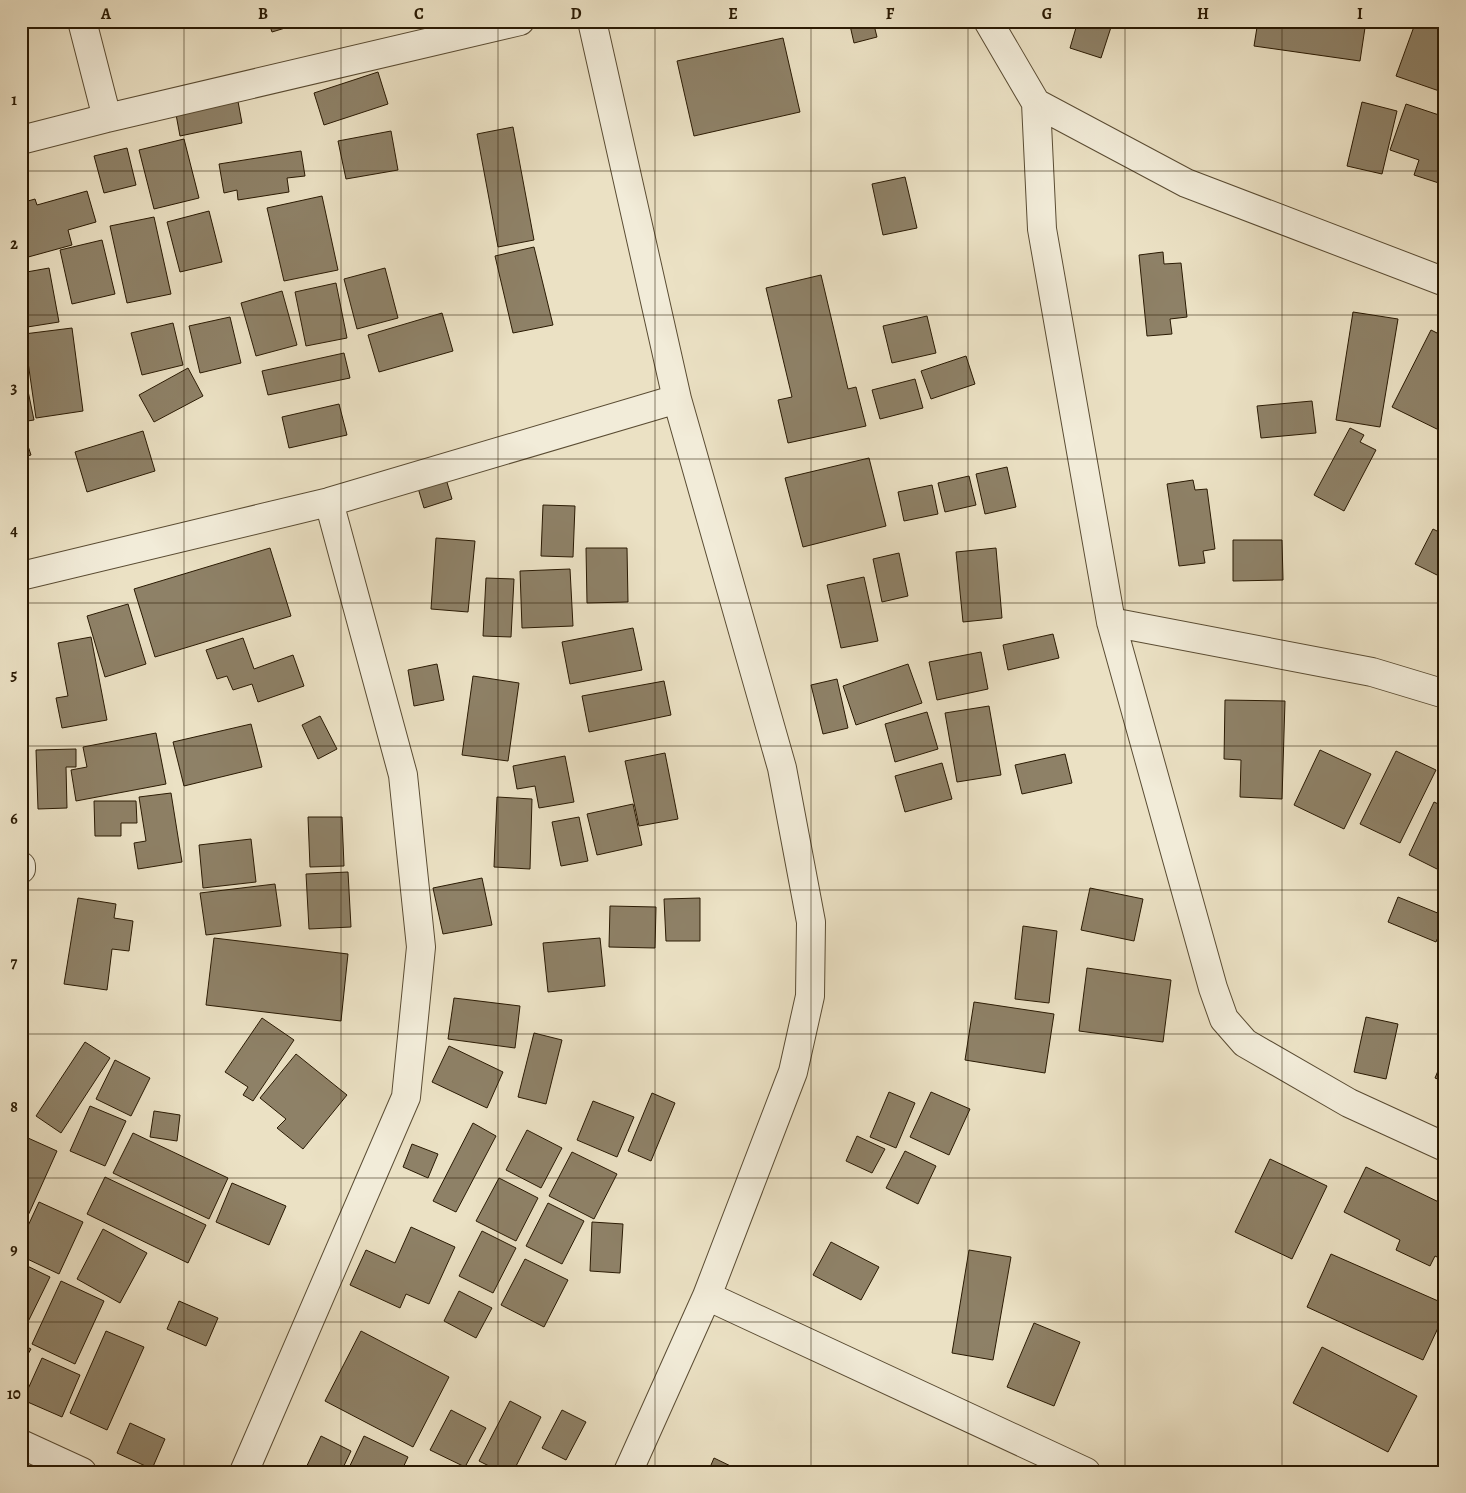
<svg xmlns="http://www.w3.org/2000/svg" width="1466" height="1493" viewBox="0 0 1466 1493" font-family="Alegreya,serif">
	<rect width="100%" height="100%" fill="#ebe1c4"/>
	<filter id="stains"><feTurbulence type="fractalNoise" baseFrequency=".004" numOctaves="4"/><feColorMatrix values="0 0 0 0 .2 0 0 0 0 .09 0 0 0 0 .02 0 0 0 .5 -.17"/></filter>
	<radialGradient id="worn" r=".72"><stop offset=".6" stop-color="#630" stop-opacity="0"/><stop offset="1" stop-color="#630" stop-opacity=".3"/></radialGradient>
	<path fill="#8e8167" stroke="#2a1a03" d="M 268,21 L 308,21 L 272,32 Z
		M 849,21 L 873,21 L 877,37 L 854,43 Z
		M 1078,21 L 1113,21 L 1101,58 L 1070,48 Z
		M 1258,21 L 1366,21 L 1360,61 L 1254,46 Z
		M 1416,21 L 1429,21 L 1445,27 L 1445,93 L 1396,76 Z
		M 783,38 L 800,112 L 694,136 L 677,61 Z
		M 378,72 L 388,104 L 324,125 L 314,93 Z
		M 237,96 L 242,123 L 180,136 L 175,109 Z
		M 1362,102 L 1397,111 L 1382,174 L 1347,166 Z
		M 1406,104 L 1445,117 L 1445,185 L 1414,175 L 1419,160 L 1390,150 Z
		M 513,127 L 534,240 L 498,247 L 477,134 Z
		M 391,131 L 398,170 L 346,179 L 338,141 Z
		M 184,139 L 199,198 L 154,209 L 139,150 Z
		M 127,148 L 136,185 L 104,193 L 94,156 Z
		M 301,151 L 305,176 L 287,178 L 289,192 L 238,200 L 237,190 L 224,193 L 219,164 Z
		M 905,177 L 917,228 L 883,235 L 872,184 Z
		M 87,191 L 96,222 L 68,230 L 72,245 L 21,259 L 21,203 L 35,199 L 37,205 Z
		M 322,196 L 338,270 L 284,281 L 267,208 Z
		M 209,211 L 222,262 L 180,272 L 167,222 Z
		M 154,217 L 171,294 L 127,303 L 110,226 Z
		M 102,240 L 115,294 L 72,304 L 60,250 Z
		M 534,247 L 553,325 L 513,333 L 495,256 Z
		M 1163,252 L 1164,264 L 1181,263 L 1187,317 L 1170,319 L 1172,334 L 1147,336 L 1139,255 Z
		M 49,268 L 59,322 L 21,328 L 21,273 Z
		M 385,268 L 398,318 L 357,329 L 344,279 Z
		M 821,275 L 848,389 L 856,387 L 866,426 L 788,443 L 778,400 L 792,397 L 766,288 Z
		M 336,283 L 347,338 L 306,346 L 295,292 Z
		M 282,291 L 297,345 L 256,356 L 241,303 Z
		M 1353,312 L 1398,319 L 1380,427 L 1336,420 Z
		M 442,313 L 453,351 L 379,372 L 368,335 Z
		M 927,316 L 936,353 L 892,363 L 883,326 Z
		M 230,317 L 241,363 L 200,373 L 189,326 Z
		M 173,323 L 183,365 L 142,375 L 131,333 Z
		M 72,328 L 83,411 L 36,418 L 24,334 Z
		M 1431,330 L 1445,337 L 1445,433 L 1392,407 Z
		M 344,353 L 350,378 L 268,395 L 262,371 Z
		M 966,356 L 975,384 L 931,399 L 921,371 Z
		M 21,357 L 34,420 L 21,422 Z
		M 188,368 L 203,396 L 154,422 L 139,395 Z
		M 915,379 L 923,408 L 880,419 L 872,390 Z
		M 1312,401 L 1316,433 L 1261,438 L 1257,406 Z
		M 339,404 L 347,435 L 289,448 L 282,417 Z
		M 21,425 L 31,455 L 21,458 Z
		M 1350,428 L 1364,435 L 1360,442 L 1376,450 L 1344,511 L 1314,495 Z
		M 143,431 L 155,471 L 87,492 L 75,452 Z
		M 869,458 L 886,526 L 803,547 L 785,478 Z
		M 1007,467 L 1016,507 L 985,514 L 976,474 Z
		M 969,476 L 976,505 L 945,512 L 938,483 Z
		M 446,479 L 452,499 L 424,508 L 418,488 Z
		M 1193,480 L 1195,490 L 1207,489 L 1215,549 L 1203,551 L 1205,563 L 1179,566 L 1167,484 Z
		M 932,485 L 938,514 L 904,521 L 898,492 Z
		M 543,505 L 575,506 L 573,557 L 541,556 Z
		M 1445,509 L 1445,524 L 1439,521 Z
		M 1433,529 L 1445,535 L 1445,579 L 1415,564 Z
		M 436,538 L 475,541 L 468,612 L 431,609 Z
		M 1233,540 L 1282,540 L 1283,580 L 1233,581 Z
		M 270,548 L 291,616 L 155,657 L 134,589 Z
		M 586,548 L 627,548 L 628,602 L 587,603 Z
		M 996,548 L 1002,618 L 963,622 L 956,552 Z
		M 899,553 L 908,596 L 882,602 L 873,559 Z
		M 570,569 L 573,626 L 522,628 L 520,571 Z
		M 864,577 L 878,641 L 841,648 L 827,585 Z
		M 486,578 L 514,579 L 511,637 L 483,636 Z
		M 128,604 L 146,664 L 105,677 L 87,616 Z
		M 633,628 L 642,670 L 570,684 L 562,642 Z
		M 1053,634 L 1059,658 L 1008,670 L 1003,645 Z
		M 91,637 L 107,720 L 62,728 L 56,698 L 68,696 L 58,643 Z
		M 243,638 L 254,669 L 293,655 L 304,686 L 258,702 L 252,684 L 233,690 L 227,676 L 217,679 L 206,650 Z
		M 981,652 L 988,689 L 937,700 L 929,662 Z
		M 437,664 L 444,700 L 414,706 L 408,670 Z
		M 908,664 L 922,703 L 856,725 L 843,686 Z
		M 473,676 L 519,683 L 508,761 L 462,755 Z
		M 837,679 L 848,728 L 823,734 L 811,685 Z
		M 664,681 L 671,715 L 589,732 L 582,696 Z
		M 1225,700 L 1285,701 L 1282,799 L 1240,797 L 1241,760 L 1224,759 Z
		M 989,706 L 1001,775 L 957,782 L 945,713 Z
		M 927,712 L 938,749 L 895,762 L 885,724 Z
		M 320,716 L 337,749 L 318,759 L 302,725 Z
		M 251,724 L 262,767 L 184,786 L 173,742 Z
		M 156,733 L 166,784 L 76,801 L 71,770 L 87,767 L 83,747 Z
		M 76,749 L 76,767 L 66,767 L 67,808 L 38,809 L 36,750 Z
		M 1320,750 L 1371,774 L 1344,829 L 1294,805 Z
		M 1396,751 L 1436,770 L 1400,843 L 1360,824 Z
		M 665,753 L 678,819 L 639,826 L 625,761 Z
		M 1065,754 L 1072,783 L 1022,794 L 1015,765 Z
		M 565,756 L 574,802 L 539,808 L 535,786 L 517,789 L 513,766 Z
		M 942,763 L 952,799 L 905,812 L 895,776 Z
		M 171,793 L 182,862 L 138,869 L 134,843 L 146,841 L 139,797 Z
		M 497,797 L 532,799 L 530,869 L 494,867 Z
		M 94,801 L 136,801 L 137,823 L 121,823 L 121,836 L 95,836 Z
		M 1434,802 L 1445,807 L 1445,873 L 1409,855 Z
		M 633,804 L 642,845 L 597,855 L 587,814 Z
		M 308,817 L 342,817 L 344,866 L 310,867 Z
		M 579,817 L 588,861 L 561,866 L 552,822 Z
		M 251,839 L 256,882 L 203,888 L 199,845 Z
		M 348,872 L 351,927 L 309,929 L 306,874 Z
		M 482,878 L 492,925 L 443,934 L 433,888 Z
		M 275,884 L 281,926 L 206,935 L 200,893 Z
		M 1090,888 L 1143,899 L 1134,941 L 1081,930 Z
		M 1398,897 L 1445,916 L 1445,921 L 1436,942 L 1388,922 Z
		M 78,898 L 116,904 L 114,918 L 133,921 L 129,951 L 112,949 L 107,990 L 64,984 Z
		M 700,898 L 700,941 L 666,941 L 664,899 Z
		M 610,906 L 656,907 L 655,948 L 609,947 Z
		M 1023,926 L 1057,931 L 1049,1003 L 1015,999 Z
		M 214,938 L 348,954 L 341,1021 L 206,1005 Z
		M 600,938 L 605,986 L 548,992 L 543,943 Z
		M 1087,968 L 1171,980 L 1163,1042 L 1079,1031 Z
		M 454,998 L 520,1006 L 515,1048 L 448,1039 Z
		M 974,1002 L 1054,1014 L 1045,1073 L 965,1060 Z
		M 1366,1017 L 1398,1024 L 1386,1079 L 1354,1072 Z
		M 262,1018 L 294,1040 L 253,1101 L 243,1095 L 248,1087 L 225,1072 Z
		M 534,1033 L 562,1040 L 546,1104 L 518,1097 Z
		M 85,1042 L 110,1058 L 61,1133 L 36,1116 Z
		M 449,1046 L 503,1072 L 487,1108 L 432,1082 Z
		M 296,1054 L 347,1095 L 303,1149 L 277,1128 L 286,1119 L 260,1098 Z
		M 1445,1054 L 1445,1082 L 1435,1078 Z
		M 115,1060 L 150,1078 L 131,1116 L 96,1099 Z
		M 889,1092 L 915,1103 L 896,1148 L 870,1137 Z
		M 931,1092 L 970,1109 L 949,1155 L 910,1137 Z
		M 652,1093 L 675,1103 L 651,1161 L 628,1151 Z
		M 593,1101 L 634,1117 L 617,1157 L 577,1140 Z
		M 90,1106 L 126,1121 L 105,1166 L 70,1151 Z
		M 154,1111 L 180,1115 L 177,1141 L 150,1137 Z
		M 473,1123 L 496,1136 L 456,1212 L 433,1201 Z
		M 527,1130 L 562,1148 L 541,1188 L 506,1170 Z
		M 133,1133 L 228,1178 L 209,1219 L 113,1173 Z
		M 857,1136 L 885,1149 L 872,1173 L 846,1161 Z
		M 28,1138 L 57,1151 L 26,1220 L 21,1218 L 21,1152 Z
		M 412,1144 L 438,1154 L 428,1178 L 403,1167 Z
		M 905,1151 L 936,1166 L 918,1204 L 886,1188 Z
		M 572,1152 L 617,1174 L 594,1219 L 549,1196 Z
		M 1270,1159 L 1327,1186 L 1292,1259 L 1235,1232 Z
		M 1366,1167 L 1445,1205 L 1445,1261 L 1435,1256 L 1430,1266 L 1396,1250 L 1400,1240 L 1344,1212 Z
		M 105,1177 L 206,1225 L 188,1263 L 87,1214 Z
		M 499,1178 L 538,1198 L 516,1241 L 476,1221 Z
		M 232,1183 L 286,1206 L 269,1245 L 216,1222 Z
		M 39,1202 L 83,1222 L 59,1274 L 21,1256 L 21,1241 Z
		M 548,1203 L 584,1221 L 562,1264 L 526,1246 Z
		M 592,1222 L 623,1224 L 620,1273 L 590,1271 Z
		M 411,1227 L 455,1247 L 429,1304 L 406,1294 L 400,1308 L 350,1285 L 366,1250 L 395,1263 Z
		M 103,1229 L 147,1253 L 120,1303 L 77,1279 Z
		M 482,1231 L 516,1248 L 493,1293 L 459,1276 Z
		M 831,1242 L 879,1267 L 861,1300 L 813,1275 Z
		M 969,1250 L 1011,1257 L 993,1360 L 952,1353 Z
		M 1331,1254 L 1445,1304 L 1445,1313 L 1423,1360 L 1307,1307 Z
		M 525,1259 L 568,1280 L 544,1327 L 501,1305 Z
		M 21,1263 L 50,1277 L 23,1332 L 21,1332 Z
		M 61,1281 L 104,1301 L 75,1364 L 32,1344 Z
		M 459,1291 L 492,1308 L 476,1338 L 444,1321 Z
		M 179,1301 L 218,1318 L 206,1346 L 167,1329 Z
		M 1034,1323 L 1080,1342 L 1054,1406 L 1007,1387 Z
		M 106,1331 L 144,1347 L 107,1430 L 70,1413 Z
		M 361,1331 L 449,1377 L 413,1447 L 325,1401 Z
		M 21,1344 L 31,1349 L 21,1366 Z
		M 1322,1347 L 1417,1396 L 1388,1452 L 1293,1403 Z
		M 42,1358 L 80,1375 L 62,1417 L 23,1400 Z
		M 510,1401 L 541,1417 L 513,1472 L 501,1472 L 479,1461 Z
		M 451,1410 L 486,1428 L 465,1467 L 430,1450 Z
		M 562,1410 L 586,1422 L 566,1460 L 542,1448 Z
		M 130,1423 L 165,1439 L 152,1469 L 117,1453 Z
		M 321,1436 L 351,1451 L 341,1472 L 304,1472 Z
		M 364,1436 L 408,1457 L 401,1472 L 347,1472 Z
		M 714,1458 L 743,1472 L 708,1472 Z"/>
	<g fill="none" stroke-linecap="round" stroke-linejoin="round">
		<defs>
			<path id="minor" d="M 82,21 L 107,118
				M 592,21 L 677,399 L 782,768 L 811,922 L 810,996 L 793,1072 L 707,1296 L 628,1472
				M 988,21 L 1036,103 L 1186,183 L 1445,282
				M 1036,103 L 1042,229 L 1111,622 L 1213,988 L 1224,1019 L 1245,1043 L 1349,1103 L 1445,1147
				M 21,140 L 107,118 L 520,21
				M 21,576 L 329,502 L 677,399
				M 1111,622 L 1372,672 L 1445,694
				M 21,866 L 21,869
				M 707,1296 L 1086,1472
				M 21,1444 L 82,1472
				M 244,1472 L 406,1097 L 421,947 L 403,775 L 329,502"/>
		</defs>
		<use href="#minor" stroke="#5a4c33" stroke-width="30"/>
		<use href="#minor" stroke="#f2ecd9" stroke-width="28"/>
	</g>
	<path fill="none" stroke="#2a1a03" stroke-width="1" stroke-opacity="0.55" d="M 184,21 L 184,1472M 341,21 L 341,1472M 498,21 L 498,1472M 655,21 L 655,1472M 811,21 L 811,1472M 968,21 L 968,1472M 1125,21 L 1125,1472M 1282,21 L 1282,1472M 21,171 L 1445,171M 21,315 L 1445,315M 21,459 L 1445,459M 21,603 L 1445,603M 21,746 L 1445,746M 21,890 L 1445,890M 21,1034 L 1445,1034M 21,1178 L 1445,1178M 21,1322 L 1445,1322"/>
	<rect width="1466" height="1493" fill="none" stroke="#ebe1c4" stroke-width="55"/>
	<rect x="28" y="28" width="1410" height="1438" fill="none" stroke="#2a1a03" stroke-width="2"/>
	<g font-size="16" text-anchor="middle" font-weight="bold" fill="#2a1a03">
		<text x="106" y="19">A</text>
		<text x="263" y="19">B</text>
		<text x="419" y="19">C</text>
		<text x="576" y="19">D</text>
		<text x="733" y="19">E</text>
		<text x="890" y="19">F</text>
		<text x="1047" y="19">G</text>
		<text x="1203" y="19">H</text>
		<text x="1360" y="19">I</text>
		<text x="14" y="105">1</text>
		<text x="14" y="249">2</text>
		<text x="14" y="393">3</text>
		<text x="14" y="536">4</text>
		<text x="14" y="680">5</text>
		<text x="14" y="824">6</text>
		<text x="14" y="968">7</text>
		<text x="14" y="1112">8</text>
		<text x="14" y="1255">9</text>
		<text x="14" y="1399">10</text>
	</g>
	<rect width="100%" height="100%" filter="url(#stains)"/>
	<rect width="100%" height="100%" fill="url(#worn)"/>
</svg>
